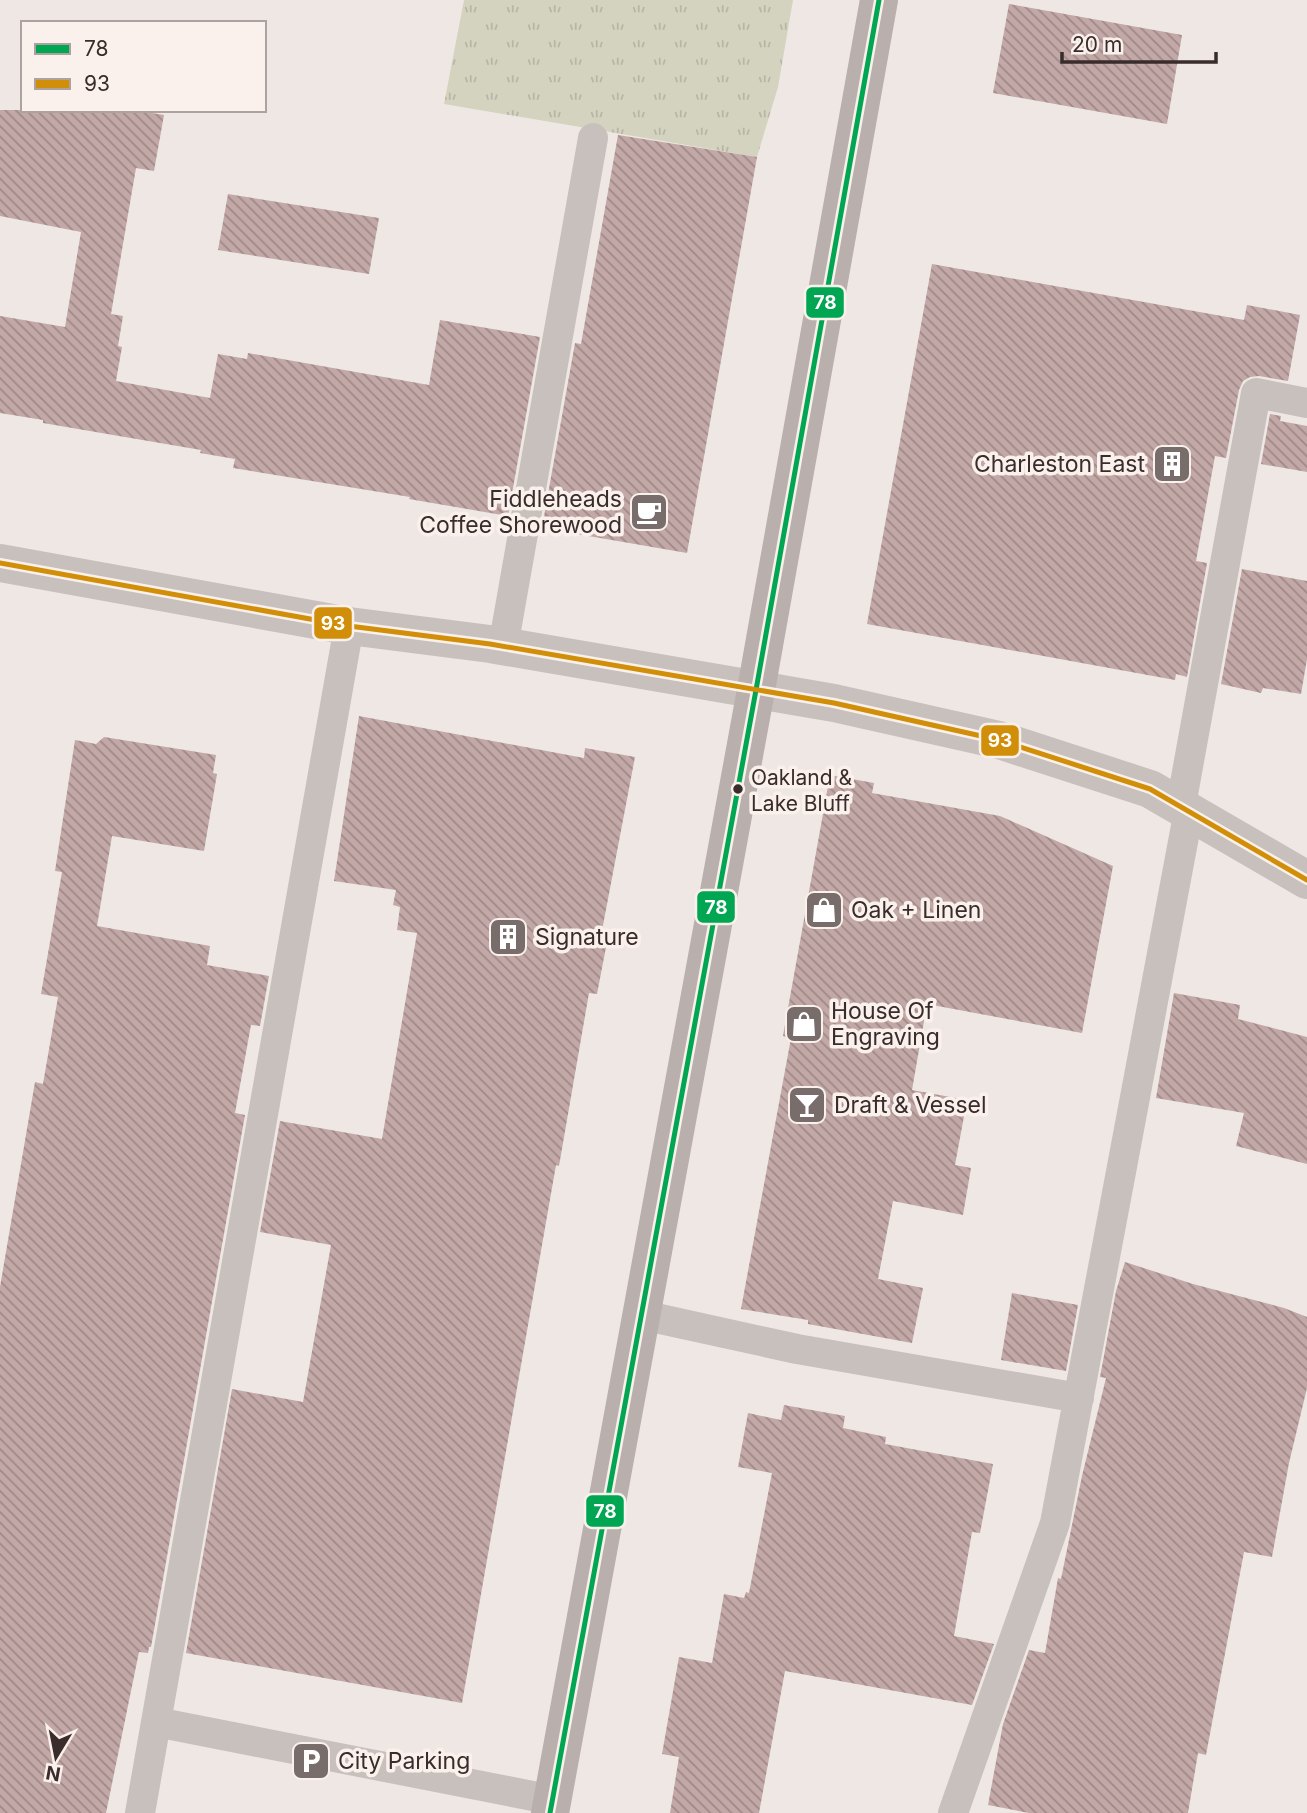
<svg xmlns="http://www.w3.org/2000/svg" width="1307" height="1813" viewBox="0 0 1307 1813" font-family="Inter,sans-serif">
	<defs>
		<pattern id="grass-tufts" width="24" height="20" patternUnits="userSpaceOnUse" patternTransform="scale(1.75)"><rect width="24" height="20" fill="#d4d3bf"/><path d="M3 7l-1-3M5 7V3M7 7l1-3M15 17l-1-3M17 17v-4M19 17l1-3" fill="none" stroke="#b7b5a4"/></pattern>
		<pattern id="building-back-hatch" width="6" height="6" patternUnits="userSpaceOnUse" patternTransform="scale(1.75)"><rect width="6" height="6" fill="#c2a8a6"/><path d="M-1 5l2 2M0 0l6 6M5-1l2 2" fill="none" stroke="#9f8987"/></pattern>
	</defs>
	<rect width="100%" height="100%" fill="#efe7e4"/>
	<path fill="url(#grass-tufts)" d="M 464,0 L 793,0 L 778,87 L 757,157 L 444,104 Z"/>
	<path fill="url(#building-back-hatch)" d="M 1009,4 L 1182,35 L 1167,124 L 993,93 Z
		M 0,110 L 134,110 L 164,115 L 154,171 L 136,168 L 111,314 L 123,316 L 118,346 L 122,347 L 116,381 L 210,398 L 218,354 L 247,359 L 248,353 L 429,385 L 440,320 L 540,337 L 508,516 L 409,499 L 410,497 L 233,468 L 235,459 L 200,453 L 201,450 L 43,423 L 43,420 L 0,413 L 0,316 L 65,327 L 81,232 L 0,216 Z
		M 618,135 L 757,157 L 687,553 L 548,529 L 549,524 L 543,522 L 575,343 L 581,344 Z
		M 228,194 L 379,218 L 369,274 L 218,250 Z
		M 932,264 L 1244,320 L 1247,305 L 1300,315 L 1288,381 L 1259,376 L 1250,377 L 1243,381 L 1239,390 L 1226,458 L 1215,456 L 1196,561 L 1207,563 L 1187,677 L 1176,674 L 1175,680 L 867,624 Z
		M 1270,414 L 1281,416 L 1280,421 L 1307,426 L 1307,472 L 1261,464 Z
		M 1242,569 L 1307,581 L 1307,659 L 1301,694 L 1263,688 L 1261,693 L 1221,684 Z
		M 359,716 L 584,758 L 585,748 L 635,757 L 600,941 L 607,942 L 597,994 L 589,993 L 559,1166 L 556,1165 L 462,1703 L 186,1653 L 232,1389 L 303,1402 L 331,1245 L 260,1232 L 280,1121 L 382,1139 L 417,933 L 397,930 L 400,907 L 393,905 L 396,890 L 334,881 Z
		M 104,737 L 216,755 L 213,773 L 217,774 L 204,851 L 112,836 L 97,926 L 210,946 L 207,965 L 269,976 L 260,1026 L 251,1025 L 235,1113 L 245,1115 L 151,1647 L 149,1647 L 148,1653 L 139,1652 L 106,1813 L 0,1813 L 0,1287 L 35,1082 L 43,1084 L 58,997 L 41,994 L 62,872 L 55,871 L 75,740 L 96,744 Z
		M 830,775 L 874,783 L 872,793 L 1000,816 L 1113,866 L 1082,1033 L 927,1004 L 912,1090 L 967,1100 L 955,1165 L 971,1168 L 963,1215 L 893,1201 L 878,1279 L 923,1288 L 912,1343 L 808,1324 L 808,1320 L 741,1309 L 791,1038 L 783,1036 Z
		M 1174,993 L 1240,1005 L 1238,1019 L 1307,1037 L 1307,1164 L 1236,1146 L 1244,1113 L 1156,1098 Z
		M 1125,1262 L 1193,1284 L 1284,1308 L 1307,1317 L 1307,1388 L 1289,1463 L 1272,1557 L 1244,1552 L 1206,1755 L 1198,1753 L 1188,1813 L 1029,1813 L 988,1805 L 1003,1724 L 1029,1650 L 1045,1653 L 1058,1578 L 1061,1579 L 1082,1476 L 1106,1378 L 1100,1377 L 1116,1291 Z
		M 1012,1293 L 1078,1305 L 1066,1371 L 1001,1360 Z
		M 784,1405 L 845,1416 L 843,1428 L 886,1437 L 885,1444 L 993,1464 L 980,1533 L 972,1532 L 954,1636 L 994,1644 L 972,1705 L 785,1671 L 759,1813 L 670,1813 L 679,1757 L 662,1754 L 679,1657 L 712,1663 L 724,1594 L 744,1598 L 746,1592 L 749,1593 L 772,1473 L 738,1467 L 748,1413 L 781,1420 Z"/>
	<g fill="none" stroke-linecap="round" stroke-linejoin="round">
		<path stroke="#c8c0bd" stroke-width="30" d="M 503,647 L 593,138
			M 1181,805 L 1256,393 L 1307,403
			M 642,1315 L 797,1349 L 1079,1398
			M 156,1722 L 553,1800
			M 140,1813 L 349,626
			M 953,1813 L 1055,1523 L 1189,810"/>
		<path stroke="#c8c0bd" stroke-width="38" d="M 0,563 L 349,626 L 490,644 L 834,703 L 999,740 L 1150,789 L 1307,880"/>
		<path stroke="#b9b0ad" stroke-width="38" d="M 550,1813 L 756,690 L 879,0"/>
		<defs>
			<path id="bus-1" d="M 550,1813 L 756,690 L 879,0"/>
			<path id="bus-2" d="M 0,563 L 349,626 L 490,644 L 834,703 L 999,740 L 1150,789 L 1307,880"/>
		</defs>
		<use href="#bus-1" stroke="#faf1ed" stroke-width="10"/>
		<use href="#bus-2" stroke="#faf1ed" stroke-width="10"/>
		<use href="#bus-1" stroke="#00a651" stroke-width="5"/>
		<use href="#bus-2" stroke="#d18e09" stroke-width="5"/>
	</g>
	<defs>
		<symbol id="building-square" viewBox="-11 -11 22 22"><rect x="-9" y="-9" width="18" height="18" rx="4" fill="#796d6c" stroke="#faf1ed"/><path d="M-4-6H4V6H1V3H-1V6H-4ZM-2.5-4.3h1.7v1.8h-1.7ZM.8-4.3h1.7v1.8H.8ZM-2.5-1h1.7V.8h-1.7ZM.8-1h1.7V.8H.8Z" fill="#fff"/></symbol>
		<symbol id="cafe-square" viewBox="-11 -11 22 22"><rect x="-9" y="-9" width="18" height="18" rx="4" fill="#796d6c" stroke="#faf1ed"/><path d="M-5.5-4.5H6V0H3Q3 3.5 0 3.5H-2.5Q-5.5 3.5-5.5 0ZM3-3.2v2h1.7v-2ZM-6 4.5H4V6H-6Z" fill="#fff"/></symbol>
		<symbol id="shop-square" viewBox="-11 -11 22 22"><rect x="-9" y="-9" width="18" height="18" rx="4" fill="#796d6c" stroke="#faf1ed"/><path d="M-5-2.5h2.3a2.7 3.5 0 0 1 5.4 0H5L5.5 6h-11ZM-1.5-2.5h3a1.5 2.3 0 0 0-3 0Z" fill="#fff"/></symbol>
		<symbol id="bar-square" viewBox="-11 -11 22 22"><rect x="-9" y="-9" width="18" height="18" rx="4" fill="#796d6c" stroke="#faf1ed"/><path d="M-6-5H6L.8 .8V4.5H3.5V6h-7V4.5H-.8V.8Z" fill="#fff"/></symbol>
		<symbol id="parking-square" viewBox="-11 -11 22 22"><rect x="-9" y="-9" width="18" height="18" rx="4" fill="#796d6c" stroke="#faf1ed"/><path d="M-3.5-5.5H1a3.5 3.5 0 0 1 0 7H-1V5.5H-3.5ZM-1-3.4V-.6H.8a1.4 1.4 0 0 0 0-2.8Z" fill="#fff"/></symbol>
	</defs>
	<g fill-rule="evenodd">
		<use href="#building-square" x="1150" y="442" width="44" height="44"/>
		<use href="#cafe-square" x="627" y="490" width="44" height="44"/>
		<use href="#shop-square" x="802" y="888" width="44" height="44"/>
		<use href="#building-square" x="486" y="915" width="44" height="44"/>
		<use href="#shop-square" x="782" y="1002" width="44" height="44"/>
		<use href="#bar-square" x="785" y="1083" width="44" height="44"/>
		<use href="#parking-square" x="289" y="1739" width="44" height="44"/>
	</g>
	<circle fill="#392c2b" stroke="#faf1ed" stroke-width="2.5" cx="738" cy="789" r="6"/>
	<g text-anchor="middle" stroke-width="7" stroke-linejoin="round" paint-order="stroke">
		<g font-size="21" fill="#392c2b" stroke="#faf1ed" text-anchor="start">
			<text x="751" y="785">Oakland &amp;<tspan x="751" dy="26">Lake Bluff</tspan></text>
		</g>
		<g font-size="23" fill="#392c2b" stroke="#faf1ed" text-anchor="start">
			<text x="1145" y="472" text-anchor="end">Charleston East</text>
			<text x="622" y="507" text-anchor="end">Fiddleheads<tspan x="622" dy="26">Coffee Shorewood</tspan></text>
			<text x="851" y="918">Oak + Linen</text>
			<text x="535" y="945">Signature</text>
			<text x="831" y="1019">House Of<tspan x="831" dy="26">Engraving</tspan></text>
			<text x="834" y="1113">Draft &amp; Vessel</text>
			<text x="338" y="1769">City Parking</text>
		</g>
	</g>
	<g stroke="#faf1ed" stroke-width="2.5">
		<rect x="805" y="286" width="40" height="33" rx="7" fill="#00a651"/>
		<rect x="313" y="606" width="40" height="34" rx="7" fill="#d18e09"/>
		<rect x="980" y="724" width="40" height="33" rx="7" fill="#d18e09"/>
		<rect x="696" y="890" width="40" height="34" rx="7" fill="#00a651"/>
		<rect x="585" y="1494" width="40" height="34" rx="7" fill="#00a651"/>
	</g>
	<g font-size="19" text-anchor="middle" font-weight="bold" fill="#fff">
		<text x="825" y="309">78</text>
		<text x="333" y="630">93</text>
		<text x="1000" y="747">93</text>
		<text x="716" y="914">78</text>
		<text x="605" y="1518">78</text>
	</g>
	<rect x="21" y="21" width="245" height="91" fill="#faf1ed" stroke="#ada29f" stroke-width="2"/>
	<rect x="35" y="44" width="35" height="10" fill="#00a651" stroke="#ada29f" stroke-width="2"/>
	<text x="84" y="56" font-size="21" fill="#392c2b">78</text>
	<rect x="35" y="79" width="35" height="10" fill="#d18e09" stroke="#ada29f" stroke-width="2"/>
	<text x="84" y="91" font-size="21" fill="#392c2b">93</text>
	<g transform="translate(56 1757) rotate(190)" stroke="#faf1ed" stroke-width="5" paint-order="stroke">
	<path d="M0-5L12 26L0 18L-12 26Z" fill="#392c2b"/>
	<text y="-10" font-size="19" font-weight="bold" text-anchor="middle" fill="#392c2b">N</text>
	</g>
	<path d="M1062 52v10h154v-10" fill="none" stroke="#392c2b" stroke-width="3.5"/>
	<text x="1072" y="52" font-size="21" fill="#392c2b" stroke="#faf1ed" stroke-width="5" paint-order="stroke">20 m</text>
</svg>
